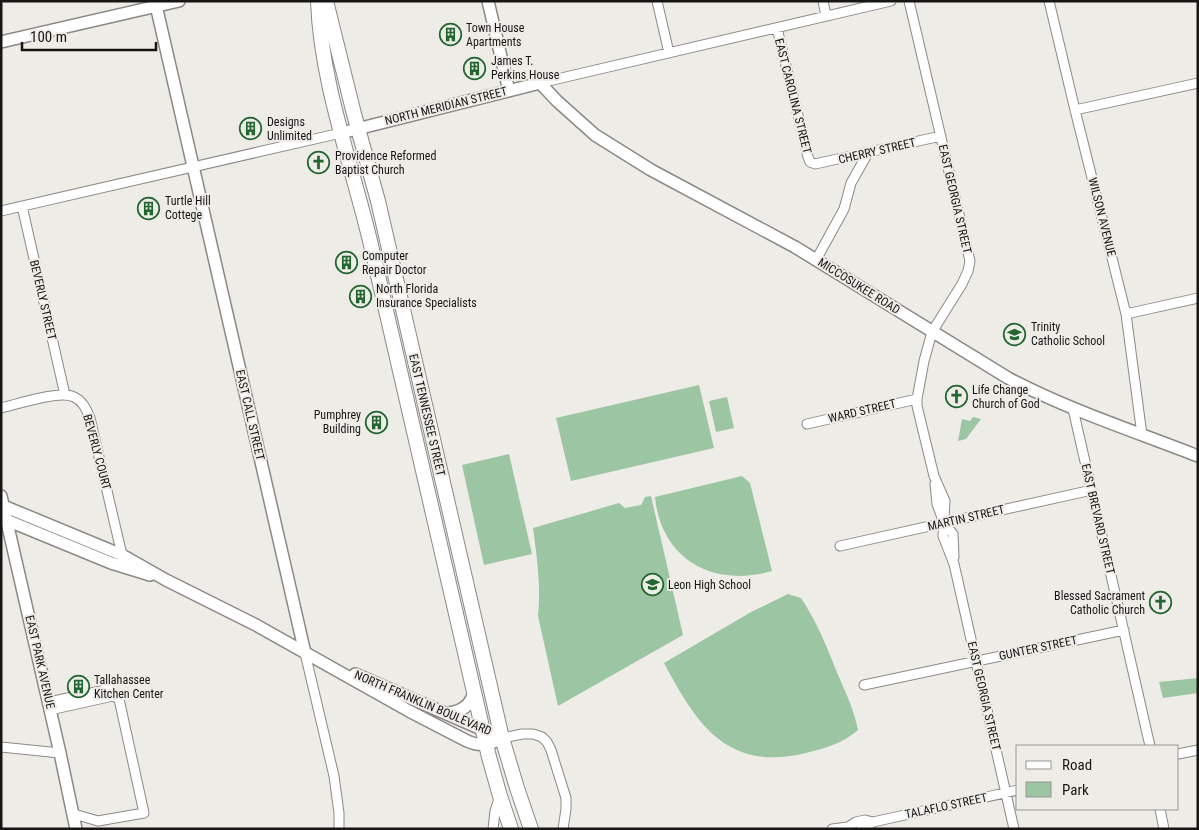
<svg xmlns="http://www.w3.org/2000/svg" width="1199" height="830" viewBox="0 0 1199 830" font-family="'Roboto Condensed',sans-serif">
	<rect width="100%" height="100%" fill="#eeece7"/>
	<path fill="#9cc5a3" d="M 699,385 L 714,448 L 571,481 L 556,418 Z
		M 727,397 L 734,428 L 716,432 L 709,401 Z
		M 973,417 L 981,419 L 966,439 L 958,441 L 962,419 L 970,421 Z
		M 509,454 L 532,554 L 484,565 L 462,465 Z
		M 742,476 L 750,483 L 772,571 C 714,588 661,560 655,497 Z
		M 651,496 L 683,635 L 558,706 L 538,616 C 541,587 537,557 533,528 L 619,503 L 625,508 L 641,505 L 645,497 Z
		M 788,594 L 801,598 C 817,622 827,647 838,675 C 846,693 854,710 858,730 C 843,743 826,748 806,753 C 727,772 697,725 664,663 L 751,612 Z
		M 1198,678 L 1198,693 L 1163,698 L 1159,682 Z"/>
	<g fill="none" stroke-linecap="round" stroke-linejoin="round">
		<defs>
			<path id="street" d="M 657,1 L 669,53
				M 823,1 L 826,16
				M 909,1 L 970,261 L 968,271 L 962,284 L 932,332 L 924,361 L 917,399 L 917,406 L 934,476 L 945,501 L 943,536 L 954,564 L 1014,829
				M 1049,1 L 1075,110 L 1126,314 L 1142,435
				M 777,28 L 808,157 L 810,162 L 815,164 L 941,136
				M 540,83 L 891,1
				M 1075,110 L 1198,83
				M 22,206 L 65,395
				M 1,211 L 341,133
				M 816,260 L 844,209 L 851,183 L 868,153
				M 1126,314 L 1198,298
				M 1,408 C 18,404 59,390 74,397 C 83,401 86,409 90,418 L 122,555
				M 1073,409 L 1150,746
				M 807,424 L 917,399
				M 935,484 L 937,504 L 944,523 L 953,534 L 954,557
				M 840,546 L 1092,490
				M 305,653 L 334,776 L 339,813 L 339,829
				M 864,685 L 1124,630
				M 49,702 L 110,689
				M 50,710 L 113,696 L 119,699 L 144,813 L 98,821 L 74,814
				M 502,738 L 522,734 L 533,734 L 542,737 L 547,742 L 551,750 L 566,798 L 566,809 L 563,829
				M 1,747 L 60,753
				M 1178,754 L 1198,750
				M 1160,809 L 1164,829
				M 493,829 L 495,811 L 500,796
				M 832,829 L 848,827 L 856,822 L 865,820 L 873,822
				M 861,829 L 867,827 L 873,822 L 1018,790"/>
			<path id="secondary" d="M 155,1 L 305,653
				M 488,1 L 509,91
				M 1,42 L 179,1
				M 341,133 L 540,83 L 557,101 L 595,135 L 651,170 L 795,247 L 1008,378 C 1069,410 1134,431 1198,456
				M 1,496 L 60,753 L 76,829
				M 1,505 L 122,555 L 166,580 L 256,625 L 409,711 L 467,741 C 480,747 490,745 502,738
				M 4,519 L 111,563 L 150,575
				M 355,674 L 502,738
				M 447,713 C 462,712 472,705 474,690"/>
			<path id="primary" d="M 318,1 C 321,84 352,164 371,245 C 410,416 450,586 489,757 L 500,796 L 511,829
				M 326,1 L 354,114 L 378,201 L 502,738 L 517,788 L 531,829"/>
		</defs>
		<use href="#street" stroke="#8b8985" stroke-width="11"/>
		<use href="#secondary" stroke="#8b8985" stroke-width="14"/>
		<use href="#primary" stroke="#8b8985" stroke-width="16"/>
		<use href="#street" stroke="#fff" stroke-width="9"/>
		<use href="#secondary" stroke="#fff" stroke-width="11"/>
		<use href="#primary" stroke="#fff" stroke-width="14"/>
	</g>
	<defs>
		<symbol id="building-ring" viewBox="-11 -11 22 22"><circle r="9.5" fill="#eeece7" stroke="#236631" stroke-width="1.5"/><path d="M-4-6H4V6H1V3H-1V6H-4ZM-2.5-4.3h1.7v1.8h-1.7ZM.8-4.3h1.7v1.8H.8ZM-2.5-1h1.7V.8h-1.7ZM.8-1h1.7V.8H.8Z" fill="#236631"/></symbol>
		<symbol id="church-ring" viewBox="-11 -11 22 22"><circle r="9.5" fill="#eeece7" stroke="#236631" stroke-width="1.5"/><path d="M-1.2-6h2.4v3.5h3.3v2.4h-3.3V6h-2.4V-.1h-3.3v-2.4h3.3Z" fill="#236631"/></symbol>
		<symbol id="school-ring" viewBox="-11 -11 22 22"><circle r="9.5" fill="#eeece7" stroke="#236631" stroke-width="1.5"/><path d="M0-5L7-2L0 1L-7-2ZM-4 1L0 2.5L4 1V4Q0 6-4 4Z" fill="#236631"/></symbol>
	</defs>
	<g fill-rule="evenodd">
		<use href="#building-ring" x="438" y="22" width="25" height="25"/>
		<use href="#building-ring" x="462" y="56" width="25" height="25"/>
		<use href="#building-ring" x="238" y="116" width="25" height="25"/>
		<use href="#church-ring" x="306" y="150" width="25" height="25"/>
		<use href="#building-ring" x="136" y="196" width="25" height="25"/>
		<use href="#building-ring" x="334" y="250" width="25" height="25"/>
		<use href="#building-ring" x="348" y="284" width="25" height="25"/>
		<use href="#school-ring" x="1002" y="322" width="25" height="25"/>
		<use href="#church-ring" x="944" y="384" width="25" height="25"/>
		<use href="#building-ring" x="364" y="410" width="25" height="25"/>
		<use href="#school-ring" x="640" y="572" width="25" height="25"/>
		<use href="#church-ring" x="1148" y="590" width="25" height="25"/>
		<use href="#building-ring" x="66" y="674" width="25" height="25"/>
	</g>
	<g text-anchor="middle" stroke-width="4" stroke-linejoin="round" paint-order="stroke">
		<g font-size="12" fill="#171615" stroke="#eeece7" text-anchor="start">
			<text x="466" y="32">Town House<tspan x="466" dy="14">Apartments</tspan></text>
			<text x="491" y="65">James T.<tspan x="491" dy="14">Perkins House</tspan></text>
			<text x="267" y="126">Designs<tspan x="267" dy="14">Unlimited</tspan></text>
			<text x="335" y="160">Providence Reformed<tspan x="335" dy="14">Baptist Church</tspan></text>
			<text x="165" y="205">Turtle Hill<tspan x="165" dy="14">Cottege</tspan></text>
			<text x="362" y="260">Computer<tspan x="362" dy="14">Repair Doctor</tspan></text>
			<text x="376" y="293">North Florida<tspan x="376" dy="14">Insurance Specialists</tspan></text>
			<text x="1031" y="331">Trinity<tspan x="1031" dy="14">Catholic School</tspan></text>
			<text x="972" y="394">Life Change<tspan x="972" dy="14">Church of God</tspan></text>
			<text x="361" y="419" text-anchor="end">Pumphrey<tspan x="361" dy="14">Building</tspan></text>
			<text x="668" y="589">Leon High School</text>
			<text x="1145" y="600" text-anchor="end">Blessed Sacrament<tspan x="1145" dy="14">Catholic Church</tspan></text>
			<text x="94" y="684">Tallahassee<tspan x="94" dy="14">Kitchen Center</tspan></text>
		</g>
		<g font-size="12" fill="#171615" stroke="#eeece7">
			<text transform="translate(793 96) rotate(76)" y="4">EAST CAROLINA STREET</text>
			<text transform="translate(446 106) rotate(-14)" y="4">NORTH MERIDIAN STREET</text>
			<text transform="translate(877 151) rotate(-13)" y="4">CHERRY STREET</text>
			<text transform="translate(955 199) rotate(77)" y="4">EAST GEORGIA STREET</text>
			<text transform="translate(1102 217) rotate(76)" y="4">WILSON AVENUE</text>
			<text transform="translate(859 286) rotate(32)" y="4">MICCOSUKEE ROAD</text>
			<text transform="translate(43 300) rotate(77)" y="4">BEVERLY STREET</text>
			<text transform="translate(862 411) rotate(-13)" y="4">WARD STREET</text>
			<text transform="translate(250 415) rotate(77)" y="4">EAST CALL STREET</text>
			<text transform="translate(427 415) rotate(77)" y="4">EAST TENNESSEE STREET</text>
			<text transform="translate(97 452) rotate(75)" y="4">BEVERLY COURT</text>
			<text transform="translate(966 518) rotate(-13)" y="4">MARTIN STREET</text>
			<text transform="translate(1098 519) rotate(77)" y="4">EAST BREVARD STREET</text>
			<text transform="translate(1038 648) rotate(-12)" y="4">GUNTER STREET</text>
			<text transform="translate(40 662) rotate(77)" y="4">EAST PARK AVENUE</text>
			<text transform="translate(984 696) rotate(77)" y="4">EAST GEORGIA STREET</text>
			<text transform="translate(423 703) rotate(23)" y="4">NORTH FRANKLIN BOULEVARD</text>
			<text transform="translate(946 806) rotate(-12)" y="4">TALAFLO STREET</text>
		</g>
	</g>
	<rect width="1199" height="830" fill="none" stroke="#171615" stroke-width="5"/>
	<rect x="1016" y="745" width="162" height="65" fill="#eeece7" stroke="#989693"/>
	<rect x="1026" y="761" width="25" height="8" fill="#ffffff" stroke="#989693"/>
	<text x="1062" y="770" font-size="15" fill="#171615">Road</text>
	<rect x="1026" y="782" width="25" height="15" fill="#9cc5a3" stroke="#989693"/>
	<text x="1062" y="795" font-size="15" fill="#171615">Park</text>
	<path d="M22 42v8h134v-8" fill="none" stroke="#171615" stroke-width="2.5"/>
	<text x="30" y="42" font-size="15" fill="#171615" stroke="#eeece7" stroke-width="4" paint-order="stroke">100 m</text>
</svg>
